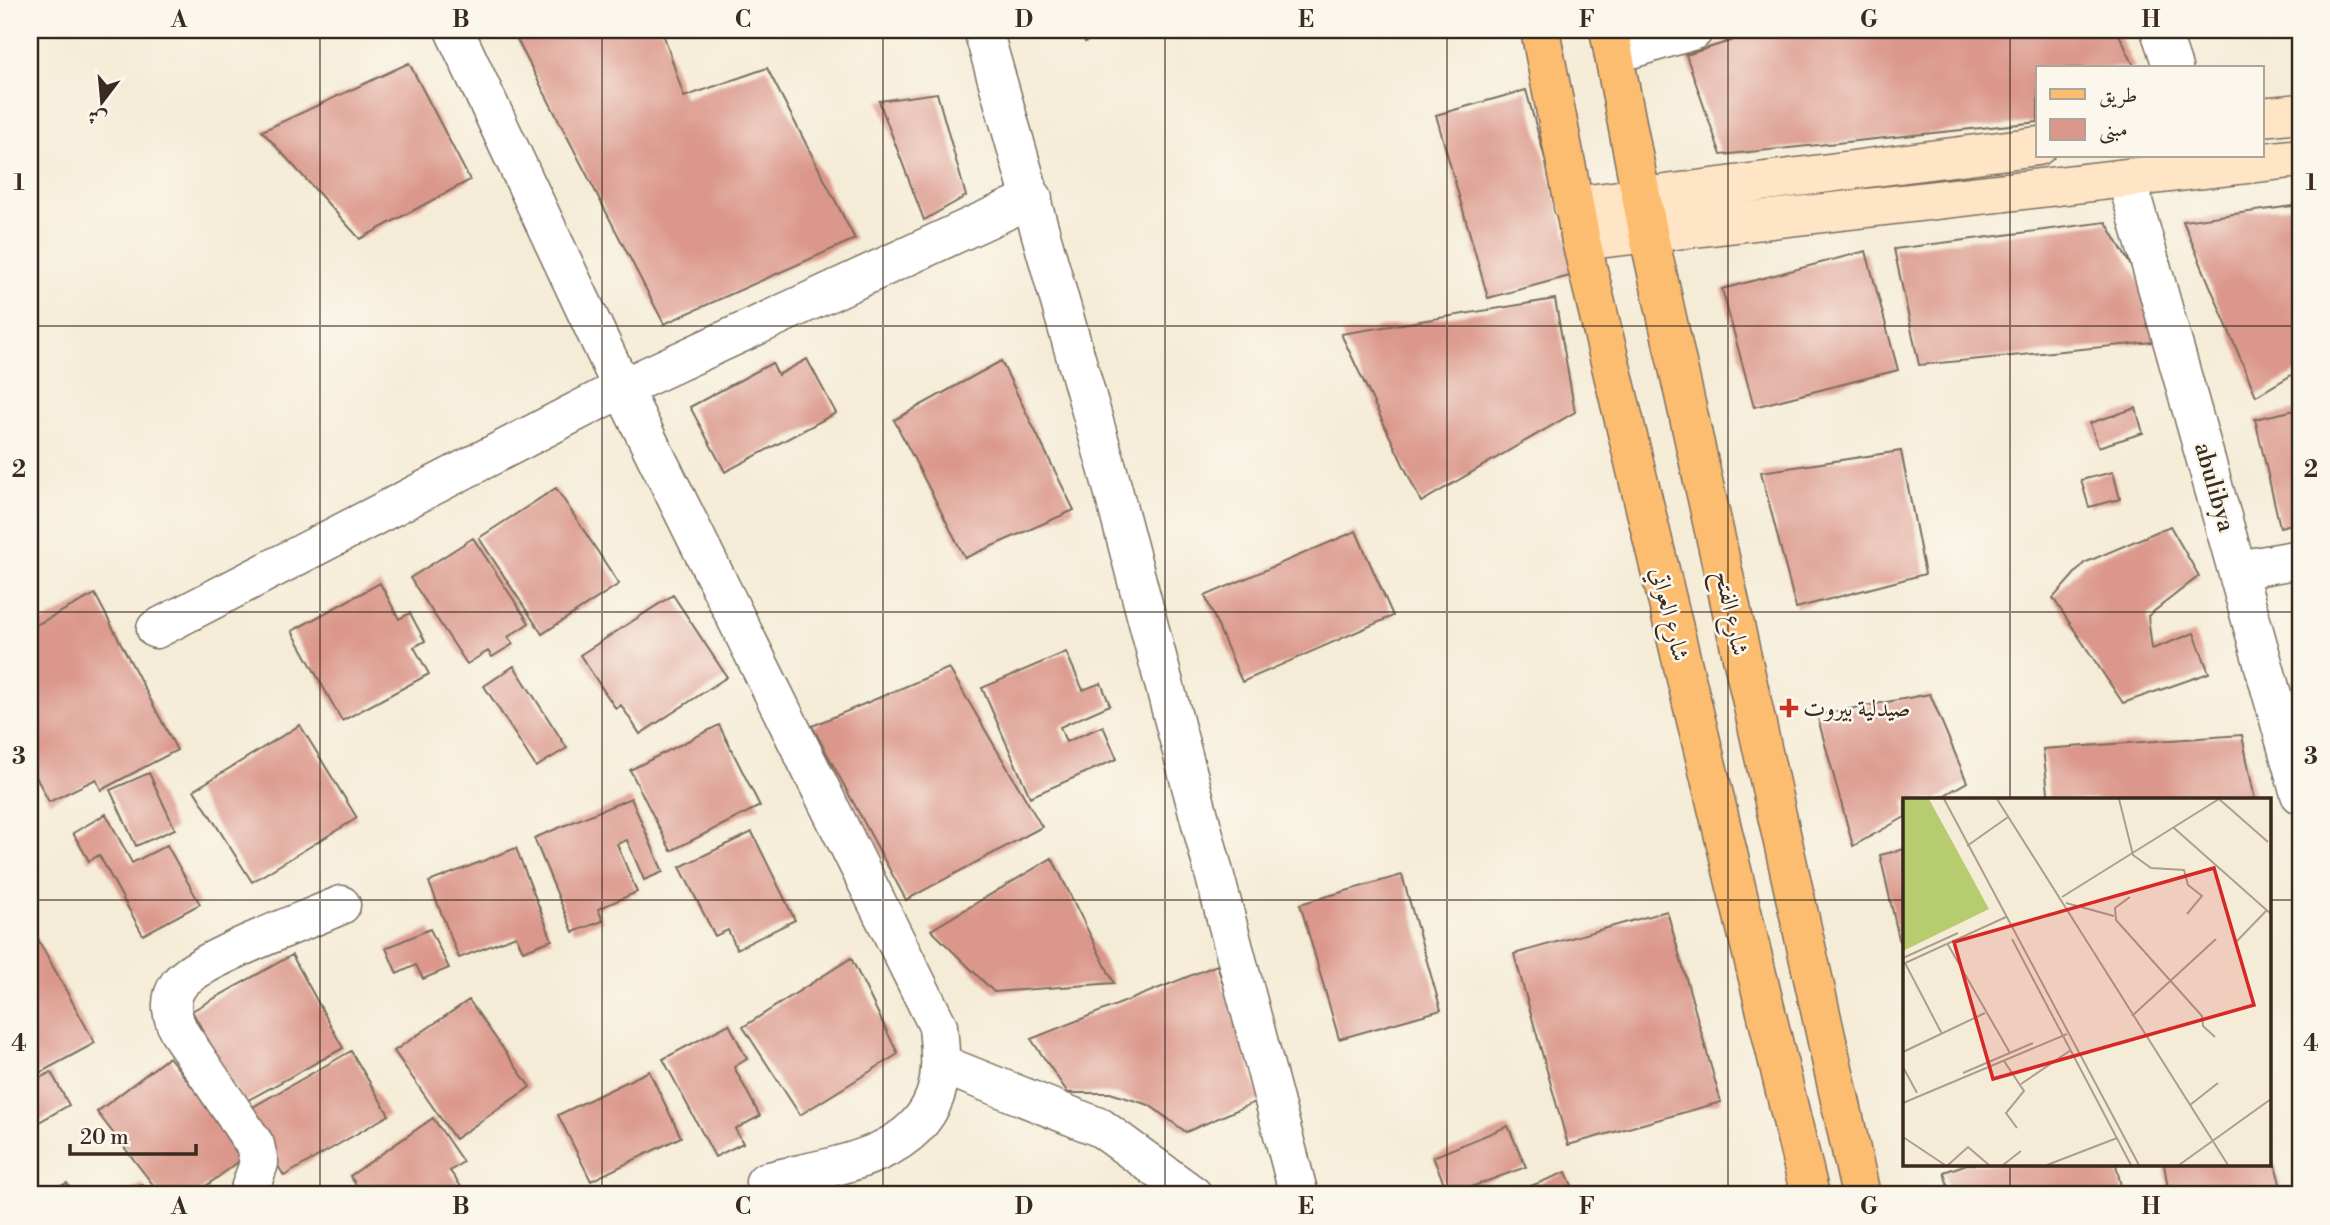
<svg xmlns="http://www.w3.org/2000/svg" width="2330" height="1225" viewBox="0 0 2330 1225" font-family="'Libre Bodoni',Amiri,serif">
	<rect width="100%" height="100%" fill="#fbf7ec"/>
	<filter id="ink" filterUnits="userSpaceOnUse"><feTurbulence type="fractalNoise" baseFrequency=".0143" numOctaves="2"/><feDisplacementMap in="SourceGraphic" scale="14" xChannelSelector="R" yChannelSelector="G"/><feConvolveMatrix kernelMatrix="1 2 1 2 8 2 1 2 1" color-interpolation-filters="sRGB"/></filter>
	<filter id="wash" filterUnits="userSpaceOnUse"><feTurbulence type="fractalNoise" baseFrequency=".00686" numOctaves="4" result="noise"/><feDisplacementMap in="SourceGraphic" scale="28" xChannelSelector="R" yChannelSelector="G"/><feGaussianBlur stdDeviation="1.57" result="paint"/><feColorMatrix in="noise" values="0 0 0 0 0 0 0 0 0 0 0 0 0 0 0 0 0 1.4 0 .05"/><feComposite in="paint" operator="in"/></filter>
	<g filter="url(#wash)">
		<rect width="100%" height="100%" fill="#f5ecd7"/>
		<g id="blocks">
			<path fill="#db978b" d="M 512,30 L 662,30 L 684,97 L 767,68 L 855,239 L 664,324 Z
				M 1082,30 L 1110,30 L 1085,42 Z
				M 1765,30 L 2117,30 L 2135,68 L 2038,68 L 2038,122 L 1721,155 L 1686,55 Z
				M 409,63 L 470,180 L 360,239 L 262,131 Z
				M 1526,90 L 1577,274 L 1488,298 L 1436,115 Z
				M 937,93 L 966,196 L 924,220 L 879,101 Z
				M 2300,205 L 2300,370 L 2256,396 L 2183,221 Z
				M 2106,222 L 2173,340 L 1919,365 L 1894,249 Z
				M 1866,251 L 1898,370 L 1754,407 L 1722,289 Z
				M 1555,299 L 1575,412 L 1421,502 L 1341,334 Z
				M 807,359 L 836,413 L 725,472 L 690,407 L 772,363 L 778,375 Z
				M 1001,361 L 1074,510 L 965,558 L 894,420 Z
				M 2136,408 L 2143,433 L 2098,447 L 2090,423 Z
				M 2300,409 L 2300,522 L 2280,527 L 2255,419 Z
				M 1901,451 L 1925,574 L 1796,608 L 1761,472 Z
				M 2113,472 L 2120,499 L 2089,507 L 2081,480 Z
				M 556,488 L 619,584 L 542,634 L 479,538 Z
				M 2170,526 L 2199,576 L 2148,616 L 2152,649 L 2194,633 L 2209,673 L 2123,703 L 2053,598 L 2084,563 Z
				M 1356,531 L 1393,616 L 1242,682 L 1205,596 Z
				M 473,538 L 529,623 L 508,637 L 513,644 L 492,657 L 488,651 L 467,664 L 410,578 Z
				M 380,583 L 399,619 L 410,613 L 425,641 L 414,647 L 429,674 L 342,721 L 292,631 Z
				M 95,594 L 177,750 L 101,790 L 96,779 L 49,802 L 30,765 L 30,628 Z
				M 673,595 L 727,677 L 640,734 L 621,705 L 616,709 L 580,655 Z
				M 1066,652 L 1083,690 L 1101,683 L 1110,705 L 1060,727 L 1066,742 L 1103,726 L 1117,759 L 1030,797 L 982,688 Z
				M 514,666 L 567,748 L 536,767 L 484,686 Z
				M 949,668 L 1042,827 L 906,900 L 812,726 Z
				M 1930,694 L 1967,782 L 1936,800 L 1905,800 L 1905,817 L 1853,846 L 1817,715 Z
				M 300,725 L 357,818 L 252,882 L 194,790 Z
				M 719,725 L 760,806 L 671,851 L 630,770 Z
				M 2242,735 L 2255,800 L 2049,800 L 2043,749 Z
				M 149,773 L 175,829 L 136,846 L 110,790 Z
				M 631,798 L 663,872 L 644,880 L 627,840 L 617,844 L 637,892 L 598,909 L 603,921 L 573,932 L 534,838 Z
				M 106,814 L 132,863 L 167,845 L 200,904 L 143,935 L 99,855 L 89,861 L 73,833 Z
				M 752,832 L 795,920 L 737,949 L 728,930 L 715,936 L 680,867 Z
				M 516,848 L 552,940 L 523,951 L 516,936 L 459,958 L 429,882 Z
				M 1905,849 L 1905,960 L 1904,961 L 1880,855 Z
				M 1052,858 L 1114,983 L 994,992 L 931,930 Z
				M 1402,875 L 1441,1010 L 1339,1039 L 1300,904 Z
				M 1667,911 L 1721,1102 L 1568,1145 L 1514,954 Z
				M 30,925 L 95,1043 L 30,1078 Z
				M 430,929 L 449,968 L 423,979 L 416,965 L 397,974 L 386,948 Z
				M 292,955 L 343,1048 L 243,1103 L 192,1011 Z
				M 851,958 L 898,1054 L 800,1115 L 743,1027 Z
				M 1217,965 L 1260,1100 L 1186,1132 L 1149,1105 L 1110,1093 L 1068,1093 L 1031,1039 Z
				M 469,1000 L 530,1087 L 455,1139 L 394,1051 Z
				M 729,1024 L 747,1059 L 734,1067 L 760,1116 L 735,1129 L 743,1143 L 715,1157 L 663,1059 Z
				M 351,1051 L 389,1115 L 284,1176 L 246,1111 Z
				M 169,1057 L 246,1156 L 194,1195 L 161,1195 L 97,1112 Z
				M 649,1071 L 681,1137 L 591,1181 L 558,1115 Z
				M 51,1072 L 69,1105 L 30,1127 L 30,1083 Z
				M 433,1118 L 463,1162 L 450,1171 L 467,1195 L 363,1195 L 350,1176 Z
				M 1508,1126 L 1526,1167 L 1449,1195 L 1433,1157 Z
				M 2269,1141 L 2283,1195 L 2169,1195 L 2164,1164 L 2269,1164 Z
				M 1967,1164 L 2116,1164 L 2123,1195 L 1950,1195 L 1944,1172 Z
				M 1566,1172 L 1576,1195 L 1508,1195 Z
				M 67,1183 L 74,1195 L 43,1195 Z
				M 142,1184 L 148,1195 L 120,1195 Z"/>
		</g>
	</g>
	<g filter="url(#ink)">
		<use href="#blocks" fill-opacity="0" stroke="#7c6e5f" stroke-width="2"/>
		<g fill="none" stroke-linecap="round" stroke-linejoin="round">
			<defs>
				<path id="street" d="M 454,30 L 622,388 L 938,1026 C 940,1049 943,1073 935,1096 C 912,1161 823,1167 765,1182
					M 983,30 L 1108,471 L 1299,1195
					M 2160,30 L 2173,68
					M 1614,54 L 1694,30
					M 2127,180 L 2300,794
					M 2238,570 L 2300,559
					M 156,629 L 622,388 L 1033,198
					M 941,1064 L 1101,1128 L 1193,1195
					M 248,1195 L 259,1163 L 255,1145 L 181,1035 C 172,1019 167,1000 179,984 C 198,959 308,920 341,905"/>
				<path id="secondary" d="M 2262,117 L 2300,113
					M 1573,206 L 2038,146
					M 1581,241 L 2300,158"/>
				<path id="primary" d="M 1540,30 L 1581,241 L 1810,1195
					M 1609,30 L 1648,232 L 1861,1195"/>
			</defs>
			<use href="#street" stroke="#7c6e5f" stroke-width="41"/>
			<use href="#secondary" stroke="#7c6e5f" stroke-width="41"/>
			<use href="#primary" stroke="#7c6e5f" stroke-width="41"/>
			<use href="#street" stroke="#fff" stroke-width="38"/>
			<use href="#secondary" stroke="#fee5c5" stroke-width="38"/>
			<use href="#primary" stroke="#fcbd6f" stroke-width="38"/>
		</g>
	</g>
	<path fill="none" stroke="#3b2a1e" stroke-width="2" stroke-opacity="0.55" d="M 320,30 L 320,1195M 602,30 L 602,1195M 883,30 L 883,1195M 1165,30 L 1165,1195M 1447,30 L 1447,1195M 1728,30 L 1728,1195M 2010,30 L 2010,800M 30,326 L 2300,326M 30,612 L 2300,612M 30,900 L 1905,900M 2269,900 L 2300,900M 2010,1164 L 2010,1195"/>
	<path fill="#c8321e" stroke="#fbf7ec" stroke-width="2.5" d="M1785.5 697.5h7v7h7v7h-7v7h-7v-7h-7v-7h7z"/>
	<g text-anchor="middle" stroke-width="5" stroke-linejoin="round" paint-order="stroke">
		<g font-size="24" fill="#3b2a1e" stroke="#fbf7ec">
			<text transform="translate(2215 487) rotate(74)" y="8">abulibya</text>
			<text transform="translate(1732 613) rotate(78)" y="8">شارع الفتح</text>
			<text transform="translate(1670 614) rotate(76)" y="8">شارع العواتي</text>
		</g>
		<g font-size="24" fill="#3b2a1e" stroke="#fbf7ec" text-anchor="start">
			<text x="1803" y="716">صيدلية بيروت</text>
		</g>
	</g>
	<g transform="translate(1903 798)">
		<rect width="368" height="368" fill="#f5ecd7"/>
		<path d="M 0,1 L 26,1 L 86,111 L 0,153 Z" fill="#b7cb6f"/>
		<path fill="none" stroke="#ab9e8d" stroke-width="2" d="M 41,1 L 236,367M 94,1 L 325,367M 216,1 L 230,57 L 248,70 L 281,72 L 285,87 L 299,98 L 284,116M 316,1 L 365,44M 271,30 L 368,116M 64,48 L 105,19M 159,99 L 316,1M 227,99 L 212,110 L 213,122 L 299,218 L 300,228 L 312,239M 163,105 L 211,118M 109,141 L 228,367M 44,145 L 107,255M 332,145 L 364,112M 0,160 L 55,135M 2,165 L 39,236M 0,166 L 103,119M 229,218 L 313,141M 0,254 L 82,215M 101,263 L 121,293 L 103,315 L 114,330M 0,269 L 14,295M 60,275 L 130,245M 118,286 L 168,252M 0,305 L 164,236M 287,307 L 315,285M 0,339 L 42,367M 45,367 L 65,349 L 86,367M 100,367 L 118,353M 144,367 L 214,340M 276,367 L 368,301"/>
		<path fill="#d62828" fill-opacity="0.15" stroke="#d62828" stroke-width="3.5" d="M 311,70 L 351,207 L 90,281 L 51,144 Z"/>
		<rect width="368" height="368" fill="none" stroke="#3b2a1e" stroke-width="3.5"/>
	</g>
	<rect width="2330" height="1225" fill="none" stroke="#fbf7ec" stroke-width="77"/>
	<rect x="2036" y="66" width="228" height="91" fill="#fbf7ec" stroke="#aea59a" stroke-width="2"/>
	<rect x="2050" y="89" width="35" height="10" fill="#fcbd6f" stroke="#aea59a" stroke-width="2"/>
	<text x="2099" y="102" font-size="21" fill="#3b2a1e">طريق</text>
	<rect x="2050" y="119" width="35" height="21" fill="#db978b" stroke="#aea59a" stroke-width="2"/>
	<text x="2099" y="136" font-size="21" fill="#3b2a1e">مبنى</text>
	<g transform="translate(102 102) rotate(196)" stroke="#fbf7ec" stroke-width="5" paint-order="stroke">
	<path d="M0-5L12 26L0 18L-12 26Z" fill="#3b2a1e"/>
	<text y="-10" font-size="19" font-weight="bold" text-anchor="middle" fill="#3b2a1e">ش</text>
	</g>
	<path d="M70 1144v10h126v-10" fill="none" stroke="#3b2a1e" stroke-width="3.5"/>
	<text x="80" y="1144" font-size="21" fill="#3b2a1e" stroke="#fbf7ec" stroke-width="5" paint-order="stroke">20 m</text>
	<rect x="38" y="38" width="2254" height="1148" fill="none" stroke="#3b2a1e" stroke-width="2.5"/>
	<g font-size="23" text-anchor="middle" font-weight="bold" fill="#3b2a1e">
		<text x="179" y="27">A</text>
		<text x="461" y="27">B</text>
		<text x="743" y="27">C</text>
		<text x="1024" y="27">D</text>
		<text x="1306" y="27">E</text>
		<text x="1587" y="27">F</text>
		<text x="1869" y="27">G</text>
		<text x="2151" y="27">H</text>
		<text x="19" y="190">1</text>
		<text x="2311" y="190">1</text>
		<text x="19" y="477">2</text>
		<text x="2311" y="477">2</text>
		<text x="19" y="764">3</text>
		<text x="2311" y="764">3</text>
		<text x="19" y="1051">4</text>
		<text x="2311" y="1051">4</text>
		<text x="179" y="1214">A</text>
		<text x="461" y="1214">B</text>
		<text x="743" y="1214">C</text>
		<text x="1024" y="1214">D</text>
		<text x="1306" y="1214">E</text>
		<text x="1587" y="1214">F</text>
		<text x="1869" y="1214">G</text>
		<text x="2151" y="1214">H</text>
	</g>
</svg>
